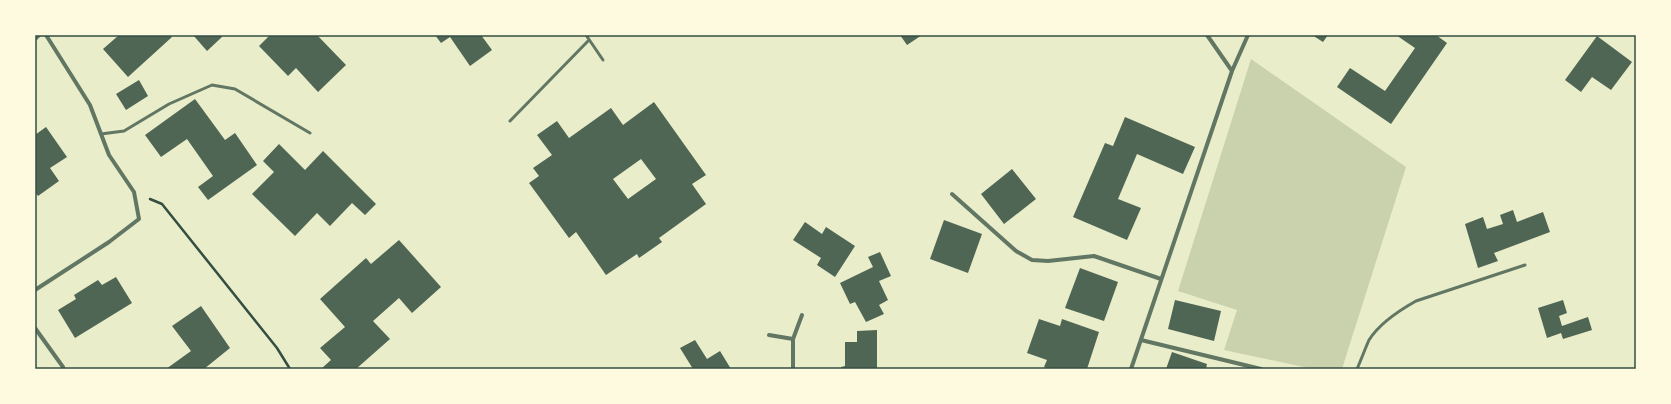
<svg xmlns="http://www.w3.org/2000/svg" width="1671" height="404" viewBox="0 0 1671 404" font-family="Barlow,sans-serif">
	<rect width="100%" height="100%" fill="#e9edc9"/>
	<path fill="#cad2ad" d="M 1251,59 L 1406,167 L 1342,369 L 1313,369 L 1224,350 L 1237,310 L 1178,291 Z"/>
	<path fill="#4f6655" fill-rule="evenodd" d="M 119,35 L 169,35 L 172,37 L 128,77 L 103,49 Z
		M 193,35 L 221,35 L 222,37 L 207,51 Z
		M 270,35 L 317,35 L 346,65 L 318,92 L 296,68 L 288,76 L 259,46 Z
		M 435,35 L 481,35 L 492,50 L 470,66 L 450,37 L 441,43 Z
		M 900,35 L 922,35 L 907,45 Z
		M 1312,35 L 1328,35 L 1323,42 Z
		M 1396,35 L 1436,35 L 1447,43 L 1391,124 L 1337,87 L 1350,68 L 1385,91 L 1415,48 Z
		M 1597,36 L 1632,62 L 1611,90 L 1592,77 L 1581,92 L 1565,80 Z
		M 139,80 L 148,96 L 126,110 L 116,94 Z
		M 195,99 L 225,140 L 235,133 L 257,165 L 208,200 L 198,187 L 213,176 L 187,139 L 161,157 L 145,135 Z
		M 654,102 L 706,175 L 692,184 L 706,204 L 659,238 L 662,242 L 639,258 L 637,254 L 606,275 L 576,232 L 569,238 L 529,183 L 539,176 L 533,168 L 552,155 L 537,135 L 557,121 L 569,138 L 611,108 L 623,125 ZM 641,159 L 656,179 L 628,199 L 613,179 Z
		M 1125,117 L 1195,147 L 1183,174 L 1137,154 L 1118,199 L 1141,208 L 1127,240 L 1073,217 L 1105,143 L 1113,146 Z
		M 46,127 L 67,157 L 50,168 L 59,181 L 38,196 L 35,192 L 35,135 Z
		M 279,144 L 305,170 L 323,151 L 376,204 L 365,215 L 352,203 L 330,226 L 317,213 L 295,236 L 252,194 L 274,172 L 263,161 Z
		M 1012,169 L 1036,199 L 1004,224 L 981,194 Z
		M 1513,210 L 1517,222 L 1543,212 L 1550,232 L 1494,253 L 1498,261 L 1478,268 L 1465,224 L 1483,217 L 1487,229 L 1503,224 L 1500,215 Z
		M 944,220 L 982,234 L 968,273 L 930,259 Z
		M 805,222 L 822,234 L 826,227 L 855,246 L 835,277 L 817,265 L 821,258 L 793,240 Z
		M 399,240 L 441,287 L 412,313 L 399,298 L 373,321 L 390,339 L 356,369 L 321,369 L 331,360 L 320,348 L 345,327 L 320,299 L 366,258 L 371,264 Z
		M 880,252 L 891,276 L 879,281 L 888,300 L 879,305 L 884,314 L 866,322 L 855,302 L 850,304 L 840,283 L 873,267 L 868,257 Z
		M 1080,268 L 1118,282 L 1104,321 L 1065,308 Z
		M 116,277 L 132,303 L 75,338 L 58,310 L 76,299 L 74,295 L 98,280 L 102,285 Z
		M 1175,300 L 1221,311 L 1214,341 L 1168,329 Z
		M 1563,300 L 1567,313 L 1559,316 L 1562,326 L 1588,317 L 1592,330 L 1563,339 L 1561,333 L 1547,338 L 1538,308 Z
		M 201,306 L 230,348 L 204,369 L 166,369 L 191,351 L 172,326 Z
		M 1039,319 L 1060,326 L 1062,319 L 1099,332 L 1087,369 L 1049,369 L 1044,367 L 1047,360 L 1027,353 Z
		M 877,330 L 877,369 L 841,369 L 841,367 L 845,366 L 845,342 L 857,342 L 857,331 Z
		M 695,340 L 707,359 L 720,351 L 731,369 L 693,369 L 680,348 Z
		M 1172,352 L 1207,364 L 1206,369 L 1166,369 Z"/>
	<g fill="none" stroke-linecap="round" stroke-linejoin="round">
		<path stroke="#344e41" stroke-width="2.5" d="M 150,199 L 162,204 L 277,348 L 290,369"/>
		<path stroke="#617663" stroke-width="3" d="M 586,35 L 603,60
			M 510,121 L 589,40
			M 101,134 L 124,131 L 169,104 L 212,85 L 235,89 L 310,133
			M 1357,369 C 1361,360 1365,349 1369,340 C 1379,324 1400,310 1416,301 L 1525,265"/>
		<path stroke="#617663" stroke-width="4" d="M 1207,35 L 1232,71
			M 35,39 L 39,35
			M 952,194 L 1016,251 L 1032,260 L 1048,261 L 1094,256 L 1161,279
			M 35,290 L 109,242 L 139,219 L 134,192 L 109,155 L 90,105 L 46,35
			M 35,328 L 63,367
			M 769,335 L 793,339
			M 1141,340 L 1261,369
			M 793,369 L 793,339 L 802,315
			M 1131,369 L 1232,71 L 1248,35"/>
	</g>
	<rect width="1671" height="404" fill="none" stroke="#fefae0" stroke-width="72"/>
	<rect x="36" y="36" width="1599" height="332" fill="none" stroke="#344e41" stroke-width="1.5"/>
</svg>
